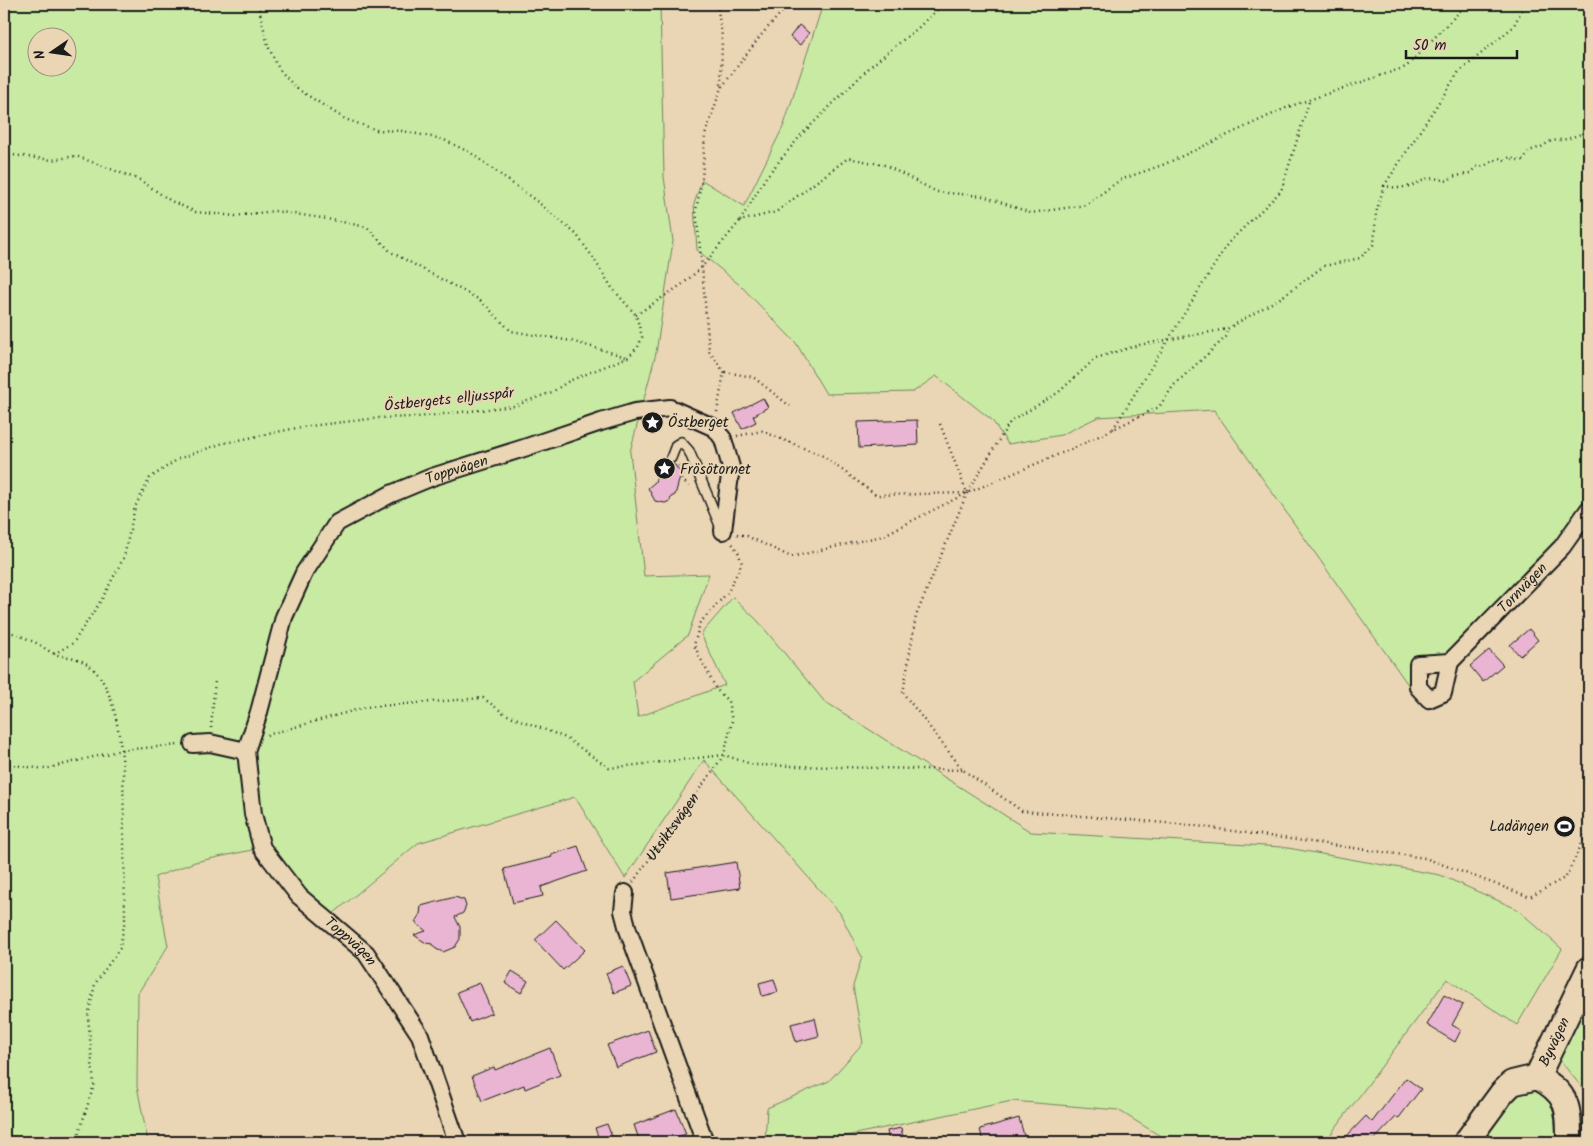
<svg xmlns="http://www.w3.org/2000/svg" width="1593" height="1146" viewBox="0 0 1593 1146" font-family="Kalam,sans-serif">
	<rect width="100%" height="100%" fill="#ead6b4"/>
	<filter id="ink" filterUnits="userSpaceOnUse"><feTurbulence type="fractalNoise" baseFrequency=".02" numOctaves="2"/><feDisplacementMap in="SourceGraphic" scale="10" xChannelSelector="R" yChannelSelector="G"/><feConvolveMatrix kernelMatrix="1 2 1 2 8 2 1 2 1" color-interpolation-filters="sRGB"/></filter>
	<g filter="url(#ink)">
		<path fill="#c9eaa3" stroke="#728360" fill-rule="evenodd" d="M 4,4 L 660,4 L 664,177 L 673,241 L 656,353 L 630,452 L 644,576 L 709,574 L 688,635 L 633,681 L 638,717 L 725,685 L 701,634 L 733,597 L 757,620 L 824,701 L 1031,832 L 1282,847 L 1440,875 L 1517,909 L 1562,949 L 1517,1025 L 1447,979 L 1325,1142 L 1170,1142 L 1118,1110 L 1012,1101 L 817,1142 L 765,1142 L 767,1108 L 829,1081 L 863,1043 L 853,986 L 862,957 L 840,913 L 704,760 L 625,878 L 575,797 L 418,843 L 327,919 L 261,848 L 195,862 L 155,877 L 168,946 L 138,993 L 137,1086 L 148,1142 L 4,1142 ZM 38,38 L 68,38 L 68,68 L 38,68 Z
			M 823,4 L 1589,4 L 1589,503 L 1559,543 L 1448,657 L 1416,660 L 1409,686 L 1214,410 L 1098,417 L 1061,435 L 1008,444 L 992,420 L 936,376 L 913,392 L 826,394 L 796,343 L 741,286 L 697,250 L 694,204 L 702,180 L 744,206 L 784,125 Z
			M 1589,998 L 1589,1096 L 1558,1058 Z
			M 1539,1088 L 1557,1103 L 1559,1142 L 1479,1142 L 1511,1095 Z"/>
		<path fill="#e9b5d2" stroke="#1c1c1c" d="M 799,25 L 809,33 L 800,45 L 790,37 Z
			M 763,398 L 768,407 L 753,416 L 756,422 L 742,429 L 734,413 Z
			M 917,420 L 918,445 L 859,448 L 858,422 Z
			M 661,462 L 675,465 L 681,474 L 675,495 L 671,497 L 670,501 L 665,503 L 655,501 L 648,488 L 655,482 Z
			M 1529,629 L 1538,640 L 1520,656 L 1510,645 Z
			M 1489,650 L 1503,665 L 1483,682 L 1470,666 Z
			M 578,846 L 587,871 L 541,887 L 543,896 L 513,903 L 504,869 L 552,857 L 551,855 Z
			M 736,862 L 740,888 L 671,898 L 667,873 Z
			M 455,897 L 464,900 L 466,906 L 463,913 L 455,917 L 460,927 L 460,939 L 455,947 L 443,952 L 436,949 L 432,944 L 426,943 L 414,935 L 426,931 L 415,922 L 420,914 L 421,906 Z
			M 556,920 L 585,950 L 563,970 L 535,940 Z
			M 623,966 L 631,986 L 614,993 L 606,973 Z
			M 512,971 L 528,981 L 521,993 L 505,983 Z
			M 774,979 L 778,992 L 762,996 L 759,983 Z
			M 480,983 L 492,1013 L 470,1022 L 457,992 Z
			M 1444,995 L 1463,1005 L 1452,1025 L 1461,1030 L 1455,1042 L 1427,1025 Z
			M 815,1018 L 819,1036 L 796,1042 L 791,1024 Z
			M 648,1030 L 656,1052 L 616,1067 L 607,1045 Z
			M 550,1048 L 560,1075 L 525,1089 L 524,1085 L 482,1101 L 472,1076 L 494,1067 L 495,1070 Z
			M 1406,1078 L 1421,1089 L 1398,1119 L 1396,1117 L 1372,1142 L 1341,1142 L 1366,1116 L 1372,1122 Z
			M 676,1109 L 686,1134 L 663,1142 L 640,1142 L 634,1125 Z
			M 1019,1118 L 1026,1142 L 983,1142 L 980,1129 Z
			M 607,1124 L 614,1142 L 600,1142 L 595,1128 Z
			M 901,1128 L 904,1142 L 889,1142 L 887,1131 Z"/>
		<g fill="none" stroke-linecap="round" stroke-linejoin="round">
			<defs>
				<path id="lane" d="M 671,458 L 676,445 L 681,442 L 689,451 L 721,528"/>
				<g id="street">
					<path id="s2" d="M 1450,662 L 1418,664 L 1418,687 L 1429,699 L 1443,693 L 1450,662 L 1562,547 L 1589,509"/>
					<path id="s3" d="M 193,744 L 210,743 L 246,751 L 253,814 L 262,848 L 299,896 L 366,953 L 420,1035 L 457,1142"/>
					<path id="s4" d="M 246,751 L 259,712 L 284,617 L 304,573 L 337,523 L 391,494 L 432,477 L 524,448 L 601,422 L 635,412 L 670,408 L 715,428 L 723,439 L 731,467 L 723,531"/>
					<path d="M 625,893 L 623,911 L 628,930 L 705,1142"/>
				</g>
				<g id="secondary">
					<path d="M 1537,1077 C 1569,1093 1569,1109 1569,1142"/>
					<path id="s5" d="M 1466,1142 L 1502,1093 L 1512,1083 L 1537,1077 L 1589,969"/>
				</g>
			</defs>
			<use href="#lane" stroke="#1c1c1c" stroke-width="12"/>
			<use href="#street" stroke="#1c1c1c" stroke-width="20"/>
			<use href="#secondary" stroke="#1c1c1c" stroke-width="28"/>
			<g stroke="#1c1c1c" stroke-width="2.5" stroke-dasharray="1 4" stroke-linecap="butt">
				<path d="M 717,4 L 722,36 L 721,86"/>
				<path d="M 4,154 L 52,160 L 76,156 L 140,180 L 171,201 L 196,212 L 235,216 L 274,211 L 322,218 L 367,227 L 391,252 L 480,300 L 511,331 L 571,341 L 627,357"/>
				<path d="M 1384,186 L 1458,73 L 1513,27 L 1525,4"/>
				<path d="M 740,221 L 766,177 L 802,134 L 871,66 L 919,27 L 943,4"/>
				<path d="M 636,315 L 684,283 L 702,267 L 740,221 L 776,212 L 848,158 L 885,165 L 937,192 L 983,196 L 1031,213 L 1086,205 L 1120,180 L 1165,164 L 1288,107 L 1406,67 L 1467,4"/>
				<path d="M 725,372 L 753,377 L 790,406"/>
				<path d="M 717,412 L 724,372 L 709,351 L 702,267 L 696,210 L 702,180 L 705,135 L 721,88 L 762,34 L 789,4"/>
				<path d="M 940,424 L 967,493 L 1010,422 L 1059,392 L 1096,358 L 1139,345 L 1227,329 L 1282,297 L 1324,266 L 1360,258 L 1374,244 L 1376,213 L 1384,186 L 1398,188 L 1411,186 L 1426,179 L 1434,178 L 1448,181 L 1452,177 L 1470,173 L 1476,167 L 1484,166 L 1499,158 L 1505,160 L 1510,157 L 1515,160 L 1524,160 L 1529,151 L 1541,147 L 1551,141 L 1567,139 L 1589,131"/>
				<path d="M 1113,429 L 1228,243 L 1281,191 L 1310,99"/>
				<path d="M 737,436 L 762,431 L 823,456 L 876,495 L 966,493"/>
				<path d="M 678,466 L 683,471 L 682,480 L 690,487"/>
				<path d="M 967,493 L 916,616 L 903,693 L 963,770 L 1022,811 L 1190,825 L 1425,858 L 1530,897 L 1566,877 L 1589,829"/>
				<path d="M 737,534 L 747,536 L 791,557 L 882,536 L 967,493 L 1076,447 L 1159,407 L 1174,385 L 1227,336 L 1227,329"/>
				<path d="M 4,628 C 12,634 22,636 32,641 C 40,644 47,651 55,654 C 62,657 70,656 77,659 C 114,671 119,733 123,766 L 125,919 L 120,948 L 95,984 L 88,1016 L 94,1085 L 76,1142"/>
				<path d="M 54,654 L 73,643 L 102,599 L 124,557 L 135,507 L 150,478 L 178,459 L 220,444 L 301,427 L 378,418 L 418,417 L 514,406 L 552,392 L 569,381 L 628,357 L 638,347 L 642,337 L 636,315 L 612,288 L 592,256 L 576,234 L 539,203 L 471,153 L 442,139 L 402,131 L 377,130 L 345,119 L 296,88 L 279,69 L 268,46 L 258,4"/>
				<path d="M 211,728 L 215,680"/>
				<path d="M 267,735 L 366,707 L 483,698 L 505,714 L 566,738 L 609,768 L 724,755 L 754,765 L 963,770"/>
				<path d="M 4,764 L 45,769 L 121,750 L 180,745"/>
				<path id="s1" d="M 633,882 L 724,755 L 732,721 L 728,701 L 716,689 L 694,645 L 700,623 L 728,592 L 742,563 L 738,552 L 732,543"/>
			</g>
			<use href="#lane" stroke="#ead6b4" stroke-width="9"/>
			<use href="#street" stroke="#ead6b4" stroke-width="16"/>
			<use href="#secondary" stroke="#ead6b4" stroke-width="24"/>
		</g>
	</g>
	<defs>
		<symbol id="sight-disc" viewBox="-11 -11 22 22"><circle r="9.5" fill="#1c1c1c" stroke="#ead6b4"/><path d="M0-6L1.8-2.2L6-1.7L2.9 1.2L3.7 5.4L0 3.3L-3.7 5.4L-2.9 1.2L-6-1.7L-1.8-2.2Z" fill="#fff"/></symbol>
		<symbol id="stadium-disc" viewBox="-11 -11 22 22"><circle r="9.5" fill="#1c1c1c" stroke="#ead6b4"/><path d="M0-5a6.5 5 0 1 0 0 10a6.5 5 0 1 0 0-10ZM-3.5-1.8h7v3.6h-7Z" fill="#fff"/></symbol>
	</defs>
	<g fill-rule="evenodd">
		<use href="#sight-disc" x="640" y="410" width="25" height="25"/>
		<use href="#sight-disc" x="652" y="456" width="25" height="25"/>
		<use href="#stadium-disc" x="1552" y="814" width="25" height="25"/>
	</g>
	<g text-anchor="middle" stroke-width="4" stroke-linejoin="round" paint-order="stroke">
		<g font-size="15" fill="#1c1c1c" stroke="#ead6b4">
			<text transform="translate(449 399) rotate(-6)" y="5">Östbergets elljusspår</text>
			<text dy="5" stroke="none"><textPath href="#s4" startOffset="379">Toppvägen</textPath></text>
			<text dy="5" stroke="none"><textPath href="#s2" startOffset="222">Tornvägen</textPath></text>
			<text dy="5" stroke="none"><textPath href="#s1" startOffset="68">Utsiktsvägen</textPath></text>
			<text dy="5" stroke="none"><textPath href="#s3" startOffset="282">Toppvägen</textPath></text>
			<text dy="5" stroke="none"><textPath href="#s5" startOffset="140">Byvägen</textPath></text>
		</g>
		<g font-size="15" fill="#1c1c1c" stroke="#ead6b4" text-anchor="start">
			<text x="668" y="427">Östberget</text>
			<text x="680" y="474">Frösötornet</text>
			<text x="1549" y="831" text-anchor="end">Ladängen</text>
		</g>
	</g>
	<rect width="1593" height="1146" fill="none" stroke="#ead6b4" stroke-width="20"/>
	<rect x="10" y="10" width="1573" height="1126" fill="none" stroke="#1c1c1c" stroke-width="2" filter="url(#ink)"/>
	<g transform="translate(52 52) rotate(257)"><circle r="24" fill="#ead6b4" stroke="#988c77"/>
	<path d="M0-4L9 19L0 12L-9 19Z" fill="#1c1c1c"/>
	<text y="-8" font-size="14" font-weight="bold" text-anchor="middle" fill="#1c1c1c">N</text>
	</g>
	<path d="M1406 50v8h111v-8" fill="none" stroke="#1c1c1c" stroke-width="2.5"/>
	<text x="1413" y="50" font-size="15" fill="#1c1c1c" stroke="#ead6b4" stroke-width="4" paint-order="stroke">50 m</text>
</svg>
